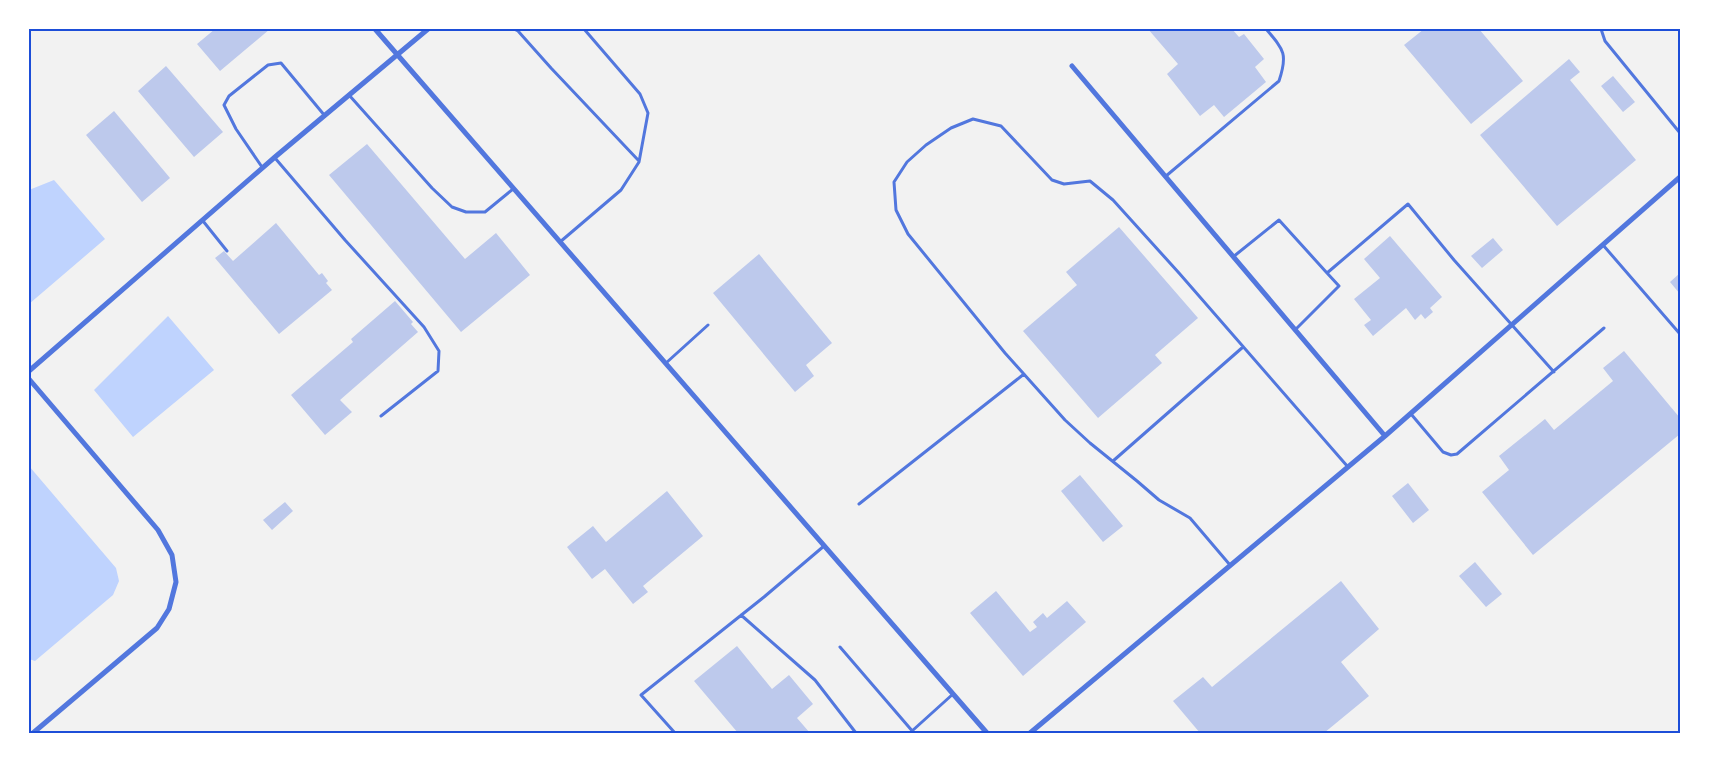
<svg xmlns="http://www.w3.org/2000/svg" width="1709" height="762" viewBox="0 0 1709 762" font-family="Barlow,sans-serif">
	<rect width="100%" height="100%" fill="#f2f2f2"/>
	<path fill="#bfd3fe" d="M 54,180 L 105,239 L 29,304 L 29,190 Z
		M 168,316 L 214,370 L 133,437 L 94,390 Z
		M 29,466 L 116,568 L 119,581 L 113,595 L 35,661 L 29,659 Z"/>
	<path fill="#bdc9ec" d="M 215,29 L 270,29 L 220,71 L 197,44 Z
		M 1148,29 L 1232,29 L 1239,37 L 1244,34 L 1264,59 L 1255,67 L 1266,82 L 1224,117 L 1214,105 L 1200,116 L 1167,74 L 1178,64 Z
		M 1424,29 L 1479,29 L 1523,81 L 1471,124 L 1404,45 Z
		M 1569,59 L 1580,72 L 1570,80 L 1636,160 L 1557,226 L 1480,135 Z
		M 166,66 L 223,132 L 194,157 L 138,91 Z
		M 1613,76 L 1635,102 L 1623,112 L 1601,86 Z
		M 114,111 L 170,178 L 142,202 L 86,135 Z
		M 367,144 L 465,259 L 496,233 L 530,275 L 461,332 L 329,175 Z
		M 276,223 L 319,275 L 322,273 L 328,281 L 326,283 L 332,290 L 279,334 L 215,258 L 224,251 L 233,261 Z
		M 1119,227 L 1198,318 L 1155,355 L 1162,363 L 1098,418 L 1023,331 L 1077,285 L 1066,272 Z
		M 1390,236 L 1442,297 L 1430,308 L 1433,312 L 1425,319 L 1421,314 L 1415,320 L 1406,308 L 1373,336 L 1364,325 L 1371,320 L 1354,299 L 1380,278 L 1364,259 Z
		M 1493,238 L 1503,250 L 1482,268 L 1471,256 Z
		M 759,254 L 832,343 L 806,365 L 814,376 L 795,392 L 713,293 Z
		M 1680,273 L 1680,294 L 1670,282 Z
		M 395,301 L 413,322 L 411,324 L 418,332 L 340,400 L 352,412 L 325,435 L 291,395 L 353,342 L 351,339 Z
		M 1624,351 L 1680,418 L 1680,434 L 1533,555 L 1482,492 L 1509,470 L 1499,456 L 1545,419 L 1554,430 L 1613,381 L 1603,368 Z
		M 1080,475 L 1123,526 L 1103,542 L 1061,491 Z
		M 1408,483 L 1429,510 L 1413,523 L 1392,496 Z
		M 667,491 L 703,536 L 643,586 L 648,592 L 633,604 L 605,569 L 592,579 L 567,547 L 593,526 L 606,542 Z
		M 285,502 L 293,511 L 272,530 L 263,520 Z
		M 1475,562 L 1502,594 L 1486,607 L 1459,576 Z
		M 1341,581 L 1379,629 L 1341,662 L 1369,696 L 1324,733 L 1200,733 L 1173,701 L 1203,677 L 1212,687 Z
		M 996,591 L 1030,632 L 1037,627 L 1033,622 L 1043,613 L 1047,618 L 1067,601 L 1086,622 L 1023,676 L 970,613 Z
		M 737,646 L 772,689 L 789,675 L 813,704 L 797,718 L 810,733 L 738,733 L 694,681 Z"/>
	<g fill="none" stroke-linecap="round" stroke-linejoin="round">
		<path stroke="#5277de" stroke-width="3" d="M 514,29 L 518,31 L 551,68 L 639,161
			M 1601,29 L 1605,41 L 1680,133
			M 349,95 L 432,188 L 452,207 L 466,212 L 485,212 L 513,189
			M 275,158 L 345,240 L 424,327 L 439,351 L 438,371 L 381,416
			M 262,167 L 236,129 L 224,105 L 229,96 L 268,65 L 281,63 L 325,116
			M 1166,176 L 1279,81 C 1288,54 1284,50 1266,29
			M 203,221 L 227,251
			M 560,242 L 621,190 L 639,162 L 648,113 L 640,94 L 584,29
			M 1603,245 L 1680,334
			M 1233,257 L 1279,220 L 1327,273 L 1408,204 L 1454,260 L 1554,372
			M 1295,330 L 1339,286 L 1327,273
			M 666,363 L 708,325
			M 1411,414 L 1443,452 L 1451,455 L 1457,454 L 1604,328
			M 1113,461 L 1243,347
			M 859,504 L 1024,374
			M 1230,565 L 1190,518 L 1159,500 L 1137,481 L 1090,443 L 1065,420 L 1005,353 L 908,234 L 896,210 L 894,182 L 907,162 L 926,145 L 951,128 L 973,119 L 1001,126 L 1052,180 L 1064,184 L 1090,181 L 1113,200 L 1179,273 L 1348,467
			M 741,615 L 815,680 L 856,733
			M 840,647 L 914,733
			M 912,731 L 953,694
			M 675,733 L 641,695 L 764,597 L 824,546"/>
		<path stroke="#5277de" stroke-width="5" d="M 375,29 L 987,733
			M 1072,66 L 1385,436
			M 29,371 L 275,157 L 428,29
			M 29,379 L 158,530 L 172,555 L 176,582 L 169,609 L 157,628 L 33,733
			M 1030,733 L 1385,436 L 1680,177"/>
	</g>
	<rect width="1709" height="762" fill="none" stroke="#ffffff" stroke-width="60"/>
	<rect x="30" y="30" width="1649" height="702" fill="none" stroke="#1d4ed8" stroke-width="2"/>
</svg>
